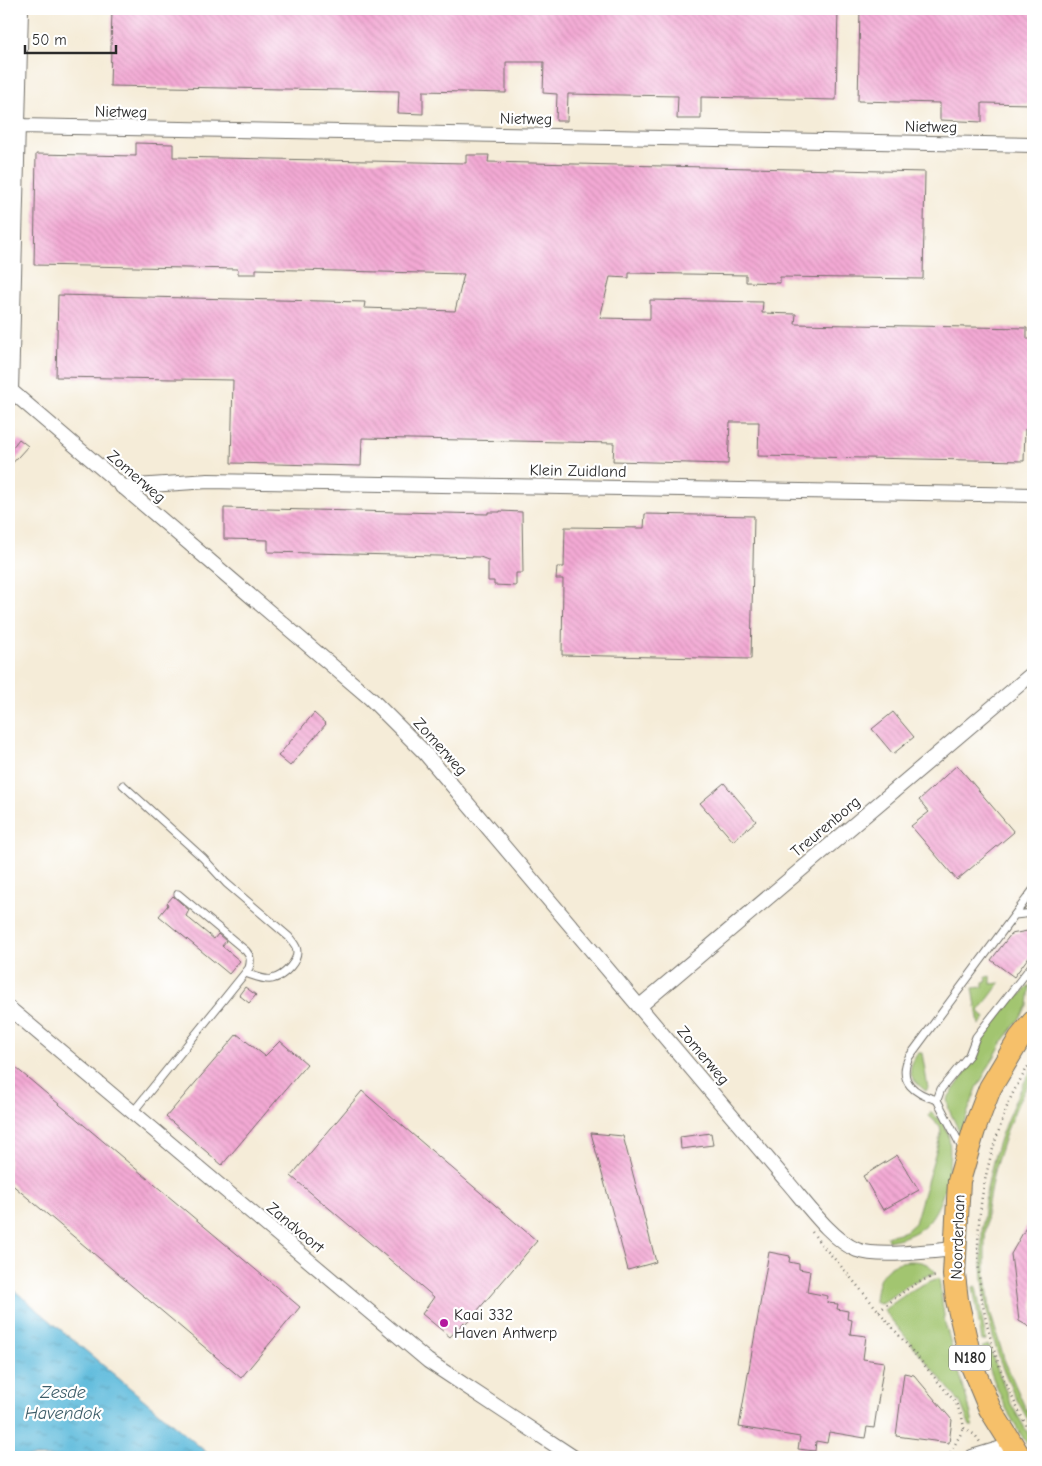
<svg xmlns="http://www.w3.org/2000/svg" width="1042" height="1466" viewBox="0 0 1042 1466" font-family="'Comic Neue',sans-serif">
	<defs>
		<pattern id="water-ripples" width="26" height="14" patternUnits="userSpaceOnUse" patternTransform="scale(1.25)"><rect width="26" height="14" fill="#5ebbdc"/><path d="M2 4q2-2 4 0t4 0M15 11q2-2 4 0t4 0" fill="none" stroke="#4e98b3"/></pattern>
		<pattern id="building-back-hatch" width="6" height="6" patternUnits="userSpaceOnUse" patternTransform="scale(1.25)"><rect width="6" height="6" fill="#f3a9d4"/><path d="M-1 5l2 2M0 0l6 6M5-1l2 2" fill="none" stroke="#d092b6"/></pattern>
	</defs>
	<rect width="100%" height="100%" fill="#fff"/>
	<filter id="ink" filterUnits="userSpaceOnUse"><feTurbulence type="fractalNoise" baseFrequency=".02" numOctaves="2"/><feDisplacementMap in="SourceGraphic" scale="10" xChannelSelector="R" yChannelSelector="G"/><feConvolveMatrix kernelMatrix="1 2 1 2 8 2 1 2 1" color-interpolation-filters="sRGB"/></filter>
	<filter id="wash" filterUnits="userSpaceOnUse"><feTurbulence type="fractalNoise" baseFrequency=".0096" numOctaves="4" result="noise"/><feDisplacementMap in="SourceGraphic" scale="20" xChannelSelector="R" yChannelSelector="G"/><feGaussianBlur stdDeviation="1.12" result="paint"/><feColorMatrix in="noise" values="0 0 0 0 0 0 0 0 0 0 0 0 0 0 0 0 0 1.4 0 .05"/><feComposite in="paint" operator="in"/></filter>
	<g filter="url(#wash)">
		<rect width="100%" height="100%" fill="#f5ecd8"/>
		<path fill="#a2c56f" stroke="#66784d" d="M 991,976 L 991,984 L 1000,983 L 979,1011 L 985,1018 L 979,1025 L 973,988 L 983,987 L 983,982 L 987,981 L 986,977 Z
			M 1028,986 L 1030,986 L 1028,1006 L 1025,1011 L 1002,1043 L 977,1088 L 960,1133 L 949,1110 L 947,1099 L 979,1054 L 981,1041 L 1015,996 L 1021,995 Z
			M 918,1053 L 922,1053 L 928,1088 L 926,1091 C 910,1079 905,1071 918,1053 Z
			M 1033,1067 L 1033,1075 L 1018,1103 L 1007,1130 L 994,1171 L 987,1208 L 985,1242 L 985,1268 L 990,1311 L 1004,1359 L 1024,1405 L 1033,1421 L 1033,1429 C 1021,1407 1008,1385 1000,1361 C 967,1260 979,1158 1033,1067 Z
			M 931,1112 C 938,1118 945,1124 948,1133 C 954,1159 945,1206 926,1224 C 915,1235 902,1238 888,1241 L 887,1236 L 906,1231 L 915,1223 L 941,1134 L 940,1126 L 929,1116 Z
			M 908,1261 C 920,1261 929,1262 936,1273 C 915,1278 898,1292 881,1304 L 876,1303 L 875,1302 C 876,1279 884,1263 908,1261 Z
			M 939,1278 L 945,1323 L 971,1414 L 973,1426 L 970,1426 L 960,1402 L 884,1311 L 885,1309 C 902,1297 918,1284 939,1278 Z
			M 976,1286 L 986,1340 L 982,1341 L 973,1287 Z
			M 988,1345 L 1011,1404 L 1033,1442 L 1033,1452 C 1009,1421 994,1384 982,1347 Z"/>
		<path fill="url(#water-ripples)" stroke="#447384" d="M 9,1286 L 212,1457 L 9,1457 Z"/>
		<g id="blocks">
			<path fill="url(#building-back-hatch)" d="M 112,9 L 838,9 L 836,100 L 701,97 L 701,119 L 677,119 L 678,96 L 568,94 L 567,121 L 556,121 L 557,94 L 543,93 L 544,62 L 506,62 L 506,93 L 423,91 L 423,114 L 398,113 L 399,91 L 110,86 Z
				M 860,9 L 1033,9 L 1033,104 L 982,103 L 982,122 L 940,120 L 940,103 L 858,101 Z
				M 136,143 L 173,144 L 173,157 L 466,163 L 466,155 L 489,155 L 488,162 L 925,172 L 923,279 L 780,277 L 780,283 L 746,282 L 746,275 L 629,273 L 629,278 L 610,277 L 600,318 L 650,319 L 650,300 L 763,302 L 762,313 L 796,314 L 795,324 L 1027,328 L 1027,339 L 1033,339 L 1033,429 L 1025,429 L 1024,461 L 758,456 L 759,422 L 730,422 L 728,464 L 613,461 L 614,443 L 362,438 L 361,466 L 231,463 L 233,380 L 56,377 L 58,295 L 365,302 L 364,308 L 455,311 L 464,274 L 256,269 L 256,274 L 238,274 L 238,269 L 34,265 L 36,154 L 136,156 Z
				M 19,439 L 28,446 L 9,467 L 9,452 Z
				M 224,508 L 488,514 L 488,512 L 500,512 L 500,511 L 522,512 L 523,573 L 516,573 L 516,586 L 494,585 L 494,581 L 488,581 L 488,560 L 480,557 L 268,552 L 268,540 L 224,539 Z
				M 645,514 L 754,516 L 751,659 L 562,655 L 563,579 L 556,579 L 557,567 L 564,567 L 565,527 L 644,528 Z
				M 893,712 L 914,737 L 893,754 L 872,729 Z
				M 314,713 L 326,724 L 290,766 L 278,756 Z
				M 957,765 L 1014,832 L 957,880 L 911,826 L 929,812 L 919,800 Z
				M 724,783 L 756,821 L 733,841 L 700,803 Z
				M 173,896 L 189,910 L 186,916 L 214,939 L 218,934 L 226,941 L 222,946 L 240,961 L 229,974 L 159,916 L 168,905 L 167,903 Z
				M 1033,930 L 1033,951 L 1014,977 L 991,960 L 1011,934 Z
				M 245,987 L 256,995 L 249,1003 L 239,995 Z
				M 237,1034 L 265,1056 L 280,1041 L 307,1064 L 222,1165 L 166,1117 Z
				M 9,1062 L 300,1307 L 241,1378 L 9,1182 Z
				M 362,1091 L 537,1241 L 466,1324 L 464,1322 L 450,1337 L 422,1314 L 434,1297 L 291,1176 Z
				M 591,1133 L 623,1136 L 656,1262 L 628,1270 Z
				M 711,1133 L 713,1145 L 681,1149 L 680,1137 Z
				M 897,1155 L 919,1190 L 883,1210 L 863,1176 Z
				M 1033,1215 L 1033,1329 L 1019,1321 L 1011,1254 Z
				M 769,1252 L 790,1256 L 789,1262 L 799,1264 L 799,1269 L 810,1271 L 807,1292 L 828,1296 L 827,1303 L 838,1304 L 837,1309 L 848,1311 L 847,1319 L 852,1320 L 850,1334 L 866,1336 L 863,1359 L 884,1362 L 874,1428 L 867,1427 L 865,1438 L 829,1432 L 827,1443 L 816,1441 L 815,1451 L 798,1449 L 800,1437 L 739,1427 Z
				M 904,1373 L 914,1375 L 952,1420 L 949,1443 L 896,1436 Z"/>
		</g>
	</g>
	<g filter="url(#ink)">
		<use href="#blocks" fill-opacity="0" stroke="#726f68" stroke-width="1"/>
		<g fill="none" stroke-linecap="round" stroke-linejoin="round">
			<defs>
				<path id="lane" d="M 123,785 L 203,858 L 226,883 L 289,937 C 291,940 294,943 296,947 C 301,960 284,976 272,979 C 265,981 252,975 245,973
					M 1015,915 L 1033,913
					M 937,1100 L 941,1089 L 969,1055 L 976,1037 L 1033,964
					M 133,1112 L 249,968 C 251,961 251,957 246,951 L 178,894
					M 963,1150 L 937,1100 C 915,1094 897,1082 909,1057 L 1033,890"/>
				<path id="street" d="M 18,126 L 1033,145
					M 9,389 L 371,699 L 424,752 L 784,1178 C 803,1199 831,1240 857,1250 C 879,1258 931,1251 956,1249
					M 11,391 L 21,9
					M 122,487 L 208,481 L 1033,495
					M 640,1006 L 1033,673
					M 9,1008 L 428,1361 L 573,1457
					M 972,1457 L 1012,1445"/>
				<path id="primary" d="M 1020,1457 L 990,1409 L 972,1366 L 957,1300 L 954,1275 L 959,1181 L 974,1130 L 990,1088 L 1020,1038 L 1033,1022"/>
			</defs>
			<use href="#lane" stroke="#726f68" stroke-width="9"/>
			<use href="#street" stroke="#726f68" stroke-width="16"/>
			<use href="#primary" stroke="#726f68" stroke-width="24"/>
			<path stroke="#726f68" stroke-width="2.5" stroke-dasharray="1 4" stroke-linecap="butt" d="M 1033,1058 C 1026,1071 1017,1084 1011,1097 C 1006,1108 1003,1119 999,1130 C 961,1238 976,1339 1033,1437
				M 812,1232 L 820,1243 L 840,1265 L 956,1403 L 962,1417 L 964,1428 L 975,1435 L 980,1442
				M 879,1311 C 897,1297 915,1280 937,1276
				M 948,1457 L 964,1428"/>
			<use href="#lane" stroke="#fff" stroke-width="7"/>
			<use href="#street" stroke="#fff" stroke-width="14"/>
			<use href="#primary" stroke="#f6c06b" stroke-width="22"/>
		</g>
	</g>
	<circle fill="#b5179e" stroke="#fff" stroke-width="2" cx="444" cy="1323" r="5"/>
	<g text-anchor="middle" stroke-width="4.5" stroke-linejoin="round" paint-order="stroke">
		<rect fill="#fff" stroke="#6b6b6b" stroke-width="1" x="949" y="1345.5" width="42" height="25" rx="4"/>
		<g font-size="15" font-weight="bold" fill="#2b2b2b">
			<text x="970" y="1363">N180</text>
		</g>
		<g font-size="16" fill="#2b2b2b" stroke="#fff">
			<text transform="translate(121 111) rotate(1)" y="6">Nietweg</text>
			<text transform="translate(526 118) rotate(1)" y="6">Nietweg</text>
			<text transform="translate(931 126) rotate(1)" y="6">Nietweg</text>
			<text transform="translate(578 470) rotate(1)" y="6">Klein Zuidland</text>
			<text transform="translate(137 476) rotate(41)" y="6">Zomerweg</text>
			<text transform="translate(441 746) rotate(48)" y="6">Zomerweg</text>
			<text transform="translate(825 826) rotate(-40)" y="6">Treurenborg</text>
			<text transform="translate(704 1055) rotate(50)" y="6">Zomerweg</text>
			<text transform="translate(296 1227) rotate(40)" y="6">Zandvoort</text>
			<text transform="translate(957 1237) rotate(-88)" y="6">Noorderlaan</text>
		</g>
		<g font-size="16" fill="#2b2b2b" stroke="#fff" text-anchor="start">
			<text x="454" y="1320">Kaai 332<tspan x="454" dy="18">Haven Antwerp</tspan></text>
		</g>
		<g font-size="18" font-style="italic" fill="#3d5d69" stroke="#fff">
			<text x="63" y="1398">Zesde<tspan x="63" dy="21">Havendok</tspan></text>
		</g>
	</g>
	<rect width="1042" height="1466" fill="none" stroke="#fff" stroke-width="30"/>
	<path d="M25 45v8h91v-8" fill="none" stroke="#2b2b2b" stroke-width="2.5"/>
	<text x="32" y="45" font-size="15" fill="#2b2b2b" stroke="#ffffff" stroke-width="4" paint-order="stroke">50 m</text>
</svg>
